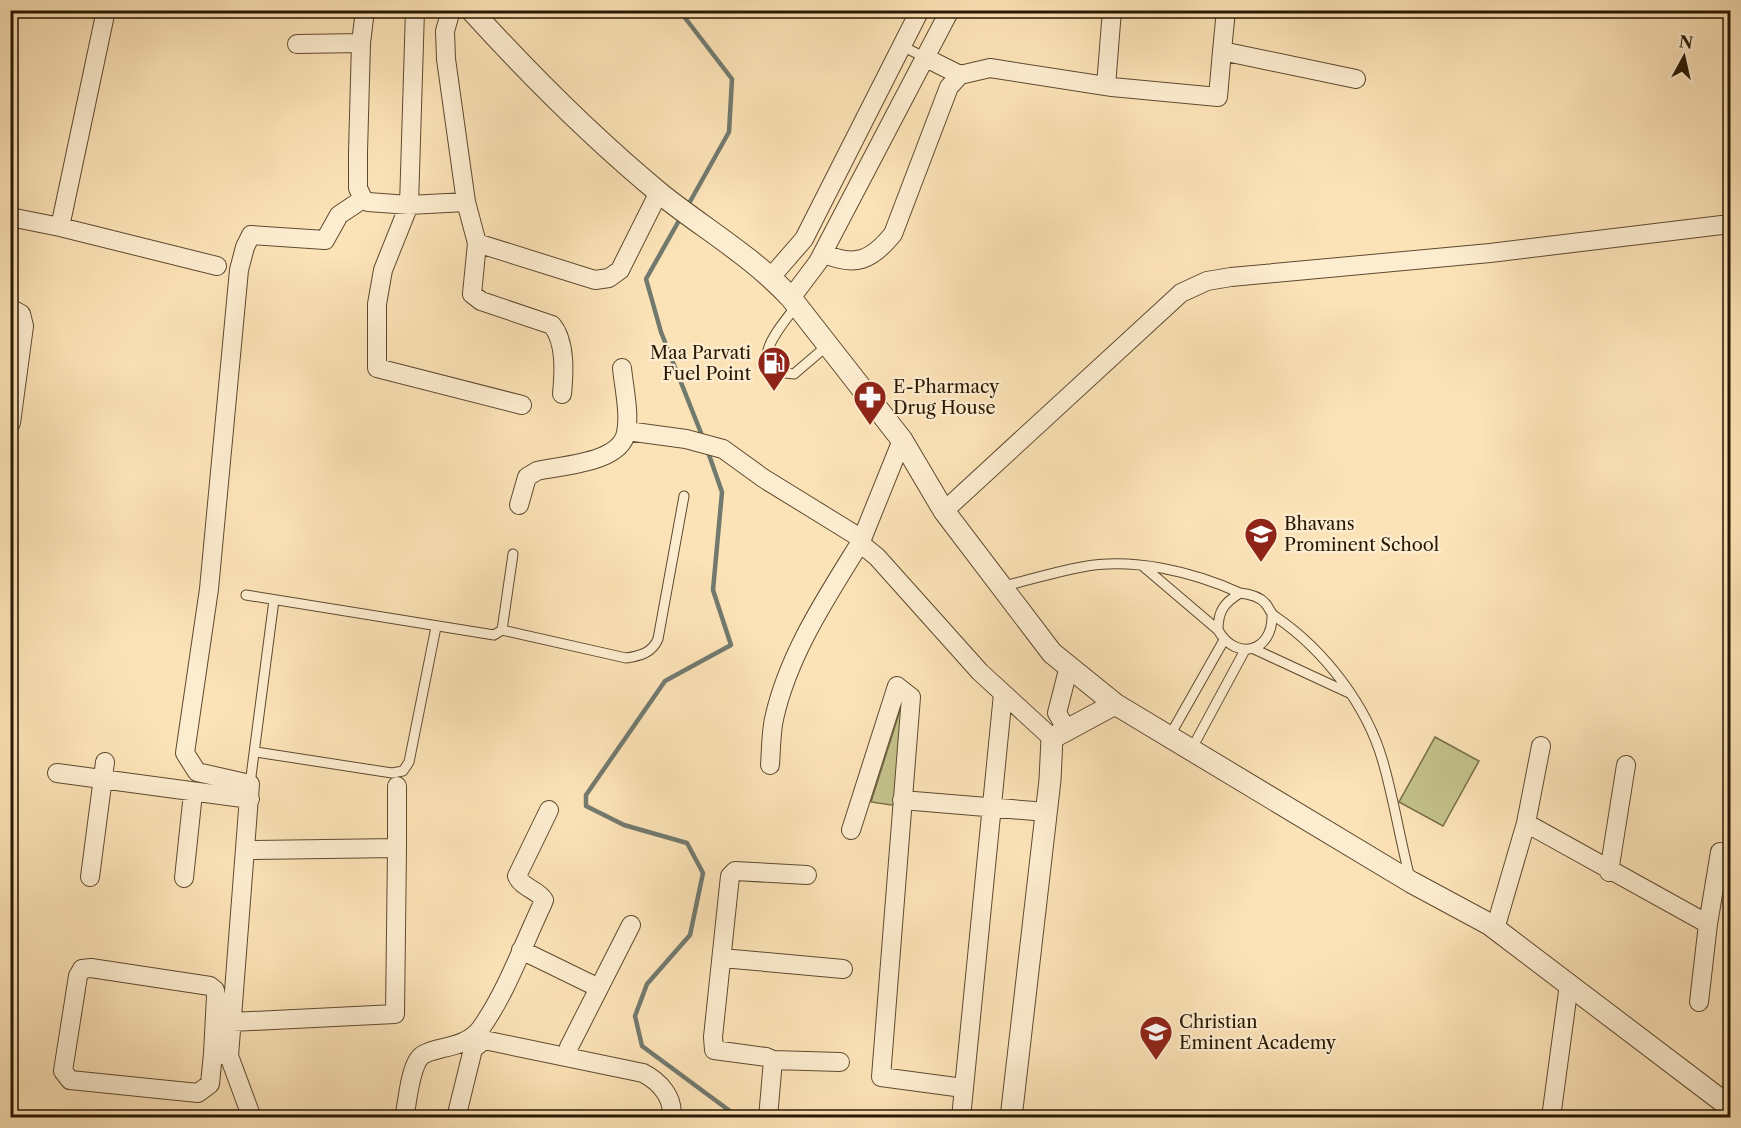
<svg xmlns="http://www.w3.org/2000/svg" width="1741" height="1128" viewBox="0 0 1741 1128" font-family="'Libre Caslon Text',serif">
	<rect width="100%" height="100%" fill="#fce3b7"/>
	<filter id="stains"><feTurbulence type="fractalNoise" baseFrequency=".00333" numOctaves="4"/><feColorMatrix values="0 0 0 0 .2 0 0 0 0 .09 0 0 0 0 .02 0 0 0 .5 -.17"/></filter>
	<radialGradient id="worn" r=".72"><stop offset=".6" stop-color="#630" stop-opacity="0"/><stop offset="1" stop-color="#630" stop-opacity=".3"/></radialGradient>
	<path fill="#c4c28a" stroke="#766c46" stroke-width="1.5" d="M 902,704 L 898,806 L 871,802 Z
		M 1435,737 L 1479,761 L 1443,826 L 1399,802 Z"/>
	<g fill="none" stroke-linecap="round" stroke-linejoin="round">
		<path stroke="#727a6f" stroke-width="4.5" d="M 679,10 L 732,79 L 729,132 L 687,207
			M 681,217 L 646,279 L 661,332 L 703,438
			M 707,449 L 722,492 L 713,590 L 731,645 L 665,681 L 586,795 L 586,806 L 624,825 L 687,843 L 703,873 L 690,935 L 647,984 L 635,1016 L 642,1046 L 734,1114 L 734,1118"/>
		<defs>
			<path id="service" d="M 902,46 L 926,58
				M 797,305 C 781,326 740,371 794,374 L 828,345
				M 1144,567 L 1218,630 C 1236,662 1273,652 1272,615
				M 1001,587 C 1028,580 1055,572 1082,567 C 1133,557 1194,572 1240,593
				M 246,595 L 494,635 L 502,630 L 513,554
				M 502,630 L 626,658 C 640,656 652,653 658,639 L 684,496
				M 1218,630 C 1218,611 1224,603 1240,593 C 1249,594 1259,596 1265,603 C 1270,608 1270,614 1276,617 C 1324,650 1367,705 1383,762 C 1394,800 1400,840 1410,878
				M 1254,649 L 1349,693
				M 1169,737 L 1224,640
				M 1191,750 L 1245,650
				M 256,752 L 392,773 L 403,771 L 409,762 L 436,627
				M 250,784 L 274,600"/>
			<path id="minor" d="M 106,10 L 60,227 L 217,266
				M 365,10 L 361,43 L 358,152 L 358,188 L 363,199 L 368,202 L 409,205 L 466,202
				M 415,10 L 409,205 L 383,270 L 377,304 L 377,368 L 522,405
				M 451,10 L 445,31 L 446,59 L 466,202 L 477,243 L 472,294 L 481,301 L 552,325 C 566,342 564,373 562,394
				M 1226,10 L 1222,51 L 1356,79
				M 297,44 L 361,43
				M 926,58 L 960,75
				M 1106,86 L 1112,10
				M 10,217 L 60,227
				M 477,243 L 595,280 L 609,278 L 620,270 L 659,192
				M 823,253 C 855,268 872,260 893,234 L 949,87 L 960,75 L 990,68 L 1112,87 L 1218,97 L 1222,51
				M 771,277 L 804,239 L 920,10
				M 791,298 L 818,262 L 950,10
				M 10,308 L 21,314 L 24,326 L 11,423
				M 627,431 L 686,439 L 723,449 L 763,478 L 862,539 L 860,543 L 877,557 L 980,672 L 1052,738
				M 519,505 L 527,477 L 537,471 C 563,465 620,463 626,433 C 630,414 624,388 622,368
				M 944,511 L 1181,293 L 1207,281 L 1231,277 L 1490,253 L 1730,224
				M 862,539 L 902,440
				M 1067,730 L 1057,713 L 1069,666
				M 1541,746 L 1526,823 L 1708,924 L 1720,852 L 1730,854
				M 770,765 C 771,750 771,733 774,719 C 788,655 826,598 860,543
				M 57,773 L 250,799
				M 902,800 L 1047,812
				M 851,830 L 897,686 L 911,697 L 881,1077 L 963,1088
				M 247,850 L 397,848 L 397,786
				M 1609,872 L 1626,765
				M 90,877 L 105,762
				M 184,878 L 193,793
				M 1495,929 L 1526,823
				M 521,950 L 599,988
				M 722,958 L 843,969
				M 1699,1002 L 1708,924
				M 232,1022 L 395,1014 L 397,848
				M 569,1047 L 631,925
				M 213,1053 L 216,996 L 215,990 L 210,986 L 91,968 L 82,969 L 78,976 L 63,1071 L 70,1080 L 198,1093 L 210,1084 L 213,1053 L 229,1056
				M 773,1060 L 840,1062
				M 252,1118 L 229,1056 L 250,784 L 197,772 L 185,753 L 209,589 L 239,270 L 245,247 L 251,235 L 325,240 L 339,215 L 363,199
				M 404,1118 C 408,1100 409,1075 418,1060 C 426,1045 464,1052 481,1028 C 507,991 523,945 542,905 L 544,900 C 537,889 522,888 517,876 L 549,810
				M 456,1118 L 473,1049 L 484,1040 L 643,1073 C 659,1081 675,1098 671,1118
				M 768,1118 L 773,1060 L 766,1057 L 714,1050 L 713,1037 L 730,876 L 735,871 L 807,875
				M 961,1118 L 1003,694
				M 1551,1118 L 1569,984"/>
			<path id="tertiary" d="M 471,10 C 531,76 594,139 662,195 C 706,230 752,256 791,298 L 902,440 L 944,511 L 1052,653 L 1115,704 L 1411,882 L 1489,924 L 1730,1107
				M 1011,1118 L 1050,780 L 1052,738 L 1115,704"/>
		</defs>
		<use href="#service" stroke="#5e4a2f" stroke-width="11"/>
		<use href="#minor" stroke="#5e4a2f" stroke-width="20"/>
		<use href="#tertiary" stroke="#5e4a2f" stroke-width="23"/>
		<use href="#service" stroke="#fdedd0" stroke-width="9"/>
		<use href="#minor" stroke="#fdedd0" stroke-width="18"/>
		<use href="#tertiary" stroke="#fdedd0" stroke-width="21"/>
	</g>
	<defs>
		<symbol id="fuel-pin" viewBox="-11 -11 22 30"><path d="M0 17L-7.5 6A9.5 9.5 0 1 1 7.5 6Z" fill="#8f2418" stroke="#fdedd0"/><path d="M-5.5-6h7V0h2V4h1.3V-2.5L3-4.5l.8-.8L6-3V5H2.5V1h-1V6h-7ZM-4.2-4.7v3.2H.2V-4.7Z" fill="#fff"/></symbol>
		<symbol id="pharmacy-pin" viewBox="-11 -11 22 30"><path d="M0 17L-7.5 6A9.5 9.5 0 1 1 7.5 6Z" fill="#8f2418" stroke="#fdedd0"/><path d="M-2-6h4v4h4v4h-4v4h-4v-4h-4v-4h4Z" fill="#fff"/></symbol>
		<symbol id="school-pin" viewBox="-11 -11 22 30"><path d="M0 17L-7.5 6A9.5 9.5 0 1 1 7.5 6Z" fill="#8f2418" stroke="#fdedd0"/><path d="M0-5L7-2L0 1L-7-2ZM-4 1L0 2.5L4 1V4Q0 6-4 4Z" fill="#fff"/></symbol>
		<symbol id="university-pin" viewBox="-11 -11 22 30"><path d="M0 17L-7.5 6A9.5 9.5 0 1 1 7.5 6Z" fill="#8f2418" stroke="#fdedd0"/><path d="M0-5L7-2L0 1L-7-2ZM-4 1L0 2.5L4 1V4Q0 6-4 4Z" fill="#fff"/></symbol>
	</defs>
	<g fill-rule="evenodd">
		<use href="#fuel-pin" x="755" y="344" width="38" height="52"/>
		<use href="#pharmacy-pin" x="851" y="378" width="38" height="52"/>
		<use href="#school-pin" x="1242" y="515" width="38" height="52"/>
		<use href="#university-pin" x="1137" y="1013" width="38" height="52"/>
	</g>
	<g text-anchor="middle" stroke-width="4.5" stroke-linejoin="round" paint-order="stroke">
		<g font-size="18" fill="#291702" stroke="#fdedd0" text-anchor="start">
			<text x="751" y="359" text-anchor="end">Maa Parvati<tspan x="751" dy="21">Fuel Point</tspan></text>
			<text x="893" y="393">E-Pharmacy<tspan x="893" dy="21">Drug House</tspan></text>
			<text x="1284" y="530">Bhavans<tspan x="1284" dy="21">Prominent School</tspan></text>
			<text x="1179" y="1028">Christian<tspan x="1179" dy="21">Eminent Academy</tspan></text>
		</g>
	</g>
	<rect width="1741" height="1128" fill="none" stroke="#fce3b7" stroke-width="36"/>
	<rect x="12" y="12" width="1717" height="1104" fill="none" stroke="#291702" stroke-width="3"/>
	<rect x="18" y="18" width="1705" height="1092" fill="none" stroke="#291702" stroke-width="1.5"/>
	<g transform="translate(1684 57) rotate(8)" stroke="#fdedd0" stroke-width="4.5" paint-order="stroke">
	<path d="M0-4.5L10 22L0 15L-10 22Z" fill="#291702"/>
	<text y="-9" font-size="16" font-weight="bold" text-anchor="middle" fill="#291702">N</text>
	</g>
	<rect width="100%" height="100%" filter="url(#stains)"/>
	<rect width="100%" height="100%" fill="url(#worn)"/>
</svg>
